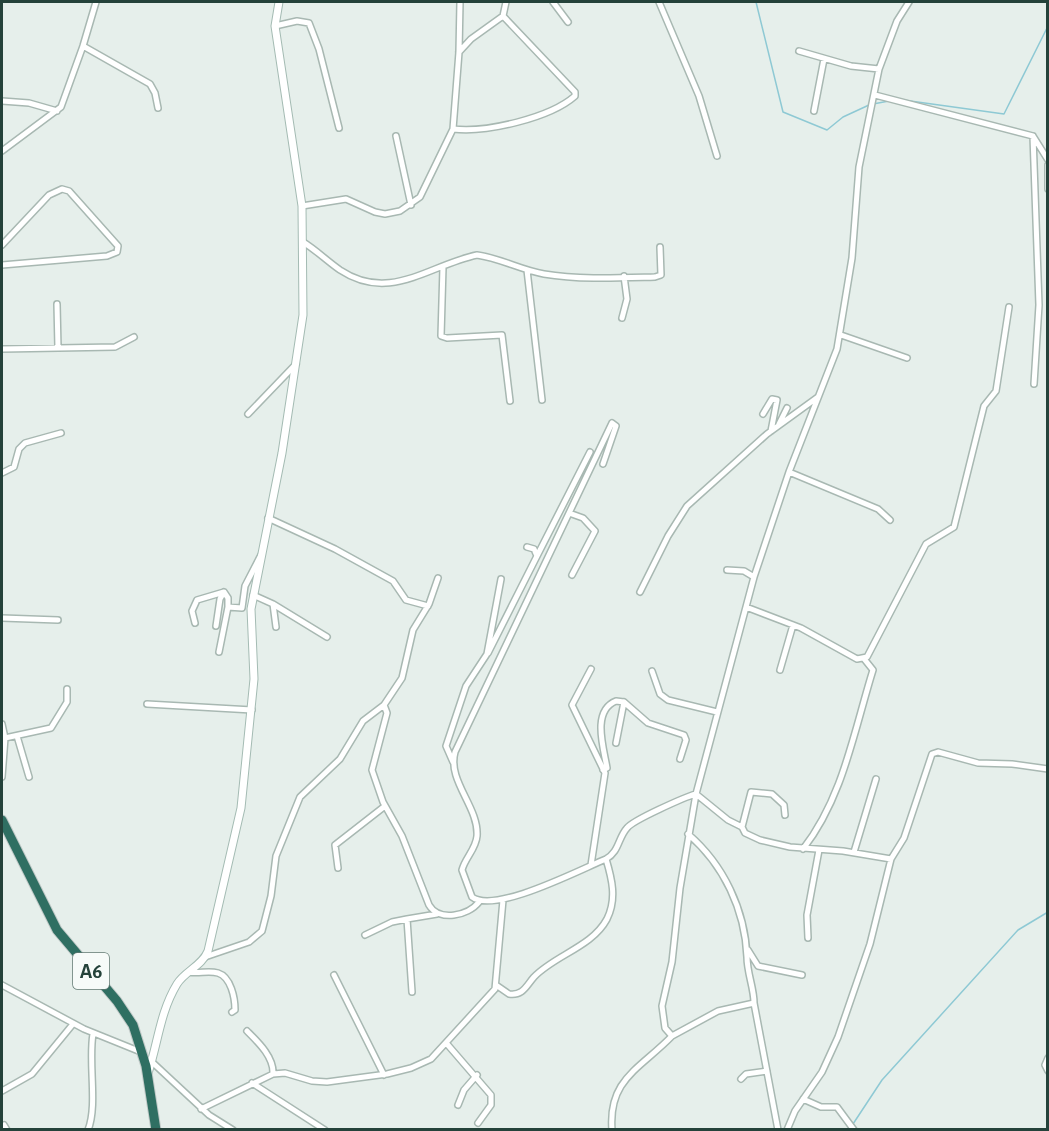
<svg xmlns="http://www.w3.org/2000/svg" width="1049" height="1131" viewBox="0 0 1049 1131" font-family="'Alegreya Sans',sans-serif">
	<rect width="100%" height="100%" fill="#e6efeb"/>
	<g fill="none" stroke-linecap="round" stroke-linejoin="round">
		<path stroke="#8ec9d4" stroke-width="1.5" d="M 756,2 L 783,112 L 827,130 L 843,117 L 869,105
			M 903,100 L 1004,114 L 1048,26
			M 873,104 L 889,101
			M 853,1124 L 882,1080 L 1018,930 L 1048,912"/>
		<defs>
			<path id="street" d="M 553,2 L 568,22
				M 659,2 L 699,96 L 717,156
				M 275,26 L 297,21 L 309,23 L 319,49 L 339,128
				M 83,46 L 150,84 L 155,93 L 158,108
				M 799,51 L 851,66 L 879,69
				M 459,52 L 471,39 L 503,16 L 506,2
				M 875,95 L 1033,136 L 1048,160
				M 2,101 L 29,103 L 57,111
				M 814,111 L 824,59
				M 453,129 C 486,133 550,118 575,96 L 575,92 L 503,16
				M 396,136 L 411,205
				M 1033,136 L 1039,305 L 1034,384
				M 2,151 L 61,107 L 83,46 L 96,2
				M 1048,165 L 1048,189
				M 302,206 L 346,199 L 375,212 L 385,214 L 400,211 L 420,197 L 453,129 L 459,52 L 460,2
				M 303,242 C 316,250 327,261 340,270 C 390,303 429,265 477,255 C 500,258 521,270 544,274 C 579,280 619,278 655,277 L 661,275 L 660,247
				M 2,245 L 49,195 L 62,189 L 69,191 L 118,246 L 117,252 L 107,256 L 2,265
				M 443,267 L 441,336 L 447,338 L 502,335 L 510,401
				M 527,270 L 542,400
				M 57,304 L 58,348
				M 622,318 L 627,299 L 624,276
				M 841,335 L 907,358
				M 2,349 L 115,347 L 134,337
				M 248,414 L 296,364
				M 763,414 L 772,399 L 777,400 L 771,431
				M 779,424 L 787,408
				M 603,464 L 616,426 L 612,423 L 455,752 C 447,781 479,807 477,836 C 476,849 465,858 462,870 L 472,897 C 495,914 579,870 606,859 C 619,852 618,838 627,828 C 633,820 685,797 696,794 L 728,820 L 742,827 L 745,833 L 760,840 L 790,847 L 843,851 L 891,859
				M 789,472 L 878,509 L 890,520
				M 2,473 L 14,467 L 19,449 L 25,443 L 61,433
				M 569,513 L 583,518 L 595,531 L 572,575
				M 268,518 L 335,549 L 393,581 L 406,600 L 428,606
				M 537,556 L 590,452
				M 727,570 L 744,571 L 754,577
				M 640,592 L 668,536 L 687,506 L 767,434 L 818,397
				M 253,595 L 273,604 L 276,627
				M 273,604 L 327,637
				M 746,607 L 801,628 L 857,659 L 867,657 L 926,544 L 954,527 L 984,406 L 996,391 L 1009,307
				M 2,618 L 58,620
				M 195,623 L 192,611 L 197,600 L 224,592
				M 216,626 L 220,599 L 224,592 L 228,598 L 228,607
				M 219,652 L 228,607 L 242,608 L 245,586 L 261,555
				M 488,653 L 537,556 L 534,549 L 527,547
				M 591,669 L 572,705 L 605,773 L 591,865
				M 780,670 L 793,625
				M 652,671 L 660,694 L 668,700 L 717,712
				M 624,702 L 648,723 L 684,735 L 686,740 L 680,759
				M 147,704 L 252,710
				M 384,705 L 402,678 L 413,630 L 429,604 L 438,578
				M 2,724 L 5,738 L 2,740
				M 17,736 L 29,777
				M 453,762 L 446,746 L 466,686 L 487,654 L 501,579
				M 603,770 L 607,768 C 604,749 591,711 616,701 L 624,702 L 616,743
				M 2,777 L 5,738 L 51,728 L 67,702 L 67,689
				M 742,827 L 751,792 L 772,794 L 784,805 L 785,815
				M 688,834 C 724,865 745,910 747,957 C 747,973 754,988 754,1003
				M 803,849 C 843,798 854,731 873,670 L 865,660
				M 854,852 L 876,779
				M 338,868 L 335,845 L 385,806
				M 365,935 L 392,922 L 407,919
				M 808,938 L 807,915 L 819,850
				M 748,950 L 758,966 L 802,975
				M 205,957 L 249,942 L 262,931 L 271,896 L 276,856 L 300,797 L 340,759 L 363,721 L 384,705 L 387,713 L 372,770 L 383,802 L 402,836 L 429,905 C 439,922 468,916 479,902
				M 189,972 C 199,974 208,970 218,973 C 231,977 235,998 235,1010 L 232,1012
				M 334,975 L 384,1075
				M 2,985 L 84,1029 L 141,1052
				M 496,985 L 509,994 C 523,996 526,986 534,977 C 555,955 592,947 607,919 C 617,899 612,879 606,859
				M 412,992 L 407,919 L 437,914
				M 247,1031 C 258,1042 274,1057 273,1074
				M 447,1044 L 491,1095 L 491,1105 L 478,1123
				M 1048,1058 L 1045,1065 L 1048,1071
				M 152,1062 L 209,1115 L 233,1130
				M 741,1079 L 746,1074 L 767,1071
				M 252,1083 L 325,1130
				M 2,1091 L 32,1074 L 73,1024
				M 803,1099 L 821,1107 L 837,1107 L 854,1130
				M 458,1105 L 464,1090 L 477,1075
				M 201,1109 L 273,1074 L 285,1073 L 312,1081 L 327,1082 L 387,1074 L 411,1068 L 431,1059 L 495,989 L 503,900
				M 4,1125 L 7,1130
				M 88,1130 C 98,1105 88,1063 93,1034
				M 612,1130 C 608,1079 640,1069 672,1036
				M 778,1130 L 754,1003 L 718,1011 L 672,1036 L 665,1028 L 662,1006 L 672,962 L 680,888 L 696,794 L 754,577 L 789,472 L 837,349 L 852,258 L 859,167 L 879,69 L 897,21 L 909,2
				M 787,1130 L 795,1111 L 822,1072 L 838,1037 L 870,944 L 891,859 L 904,838 L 932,754 L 938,752 L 978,763 L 1012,764 L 1048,769"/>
			<path id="secondary" d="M 148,1073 C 158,1043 160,1012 177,984 C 185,971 202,966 208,951 L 241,808 L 254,679 L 251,609 L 282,453 L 303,315 L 302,206 L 275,26 L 279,2"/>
			<path id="highway" d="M 2,820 L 57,930 L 117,1001 L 133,1025 L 146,1066 L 156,1130"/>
		</defs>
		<use href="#street" stroke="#a8b8b2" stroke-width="8"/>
		<use href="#secondary" stroke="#a4bbb3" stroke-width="9"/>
		<use href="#highway" stroke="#c2cac8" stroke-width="11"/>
		<use href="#street" stroke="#fff" stroke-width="5"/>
		<use href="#secondary" stroke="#fff" stroke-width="7"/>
		<use href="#highway" stroke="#2f6f62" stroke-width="9"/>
	</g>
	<g text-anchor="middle" stroke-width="4.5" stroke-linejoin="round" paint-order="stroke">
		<rect fill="#f7fbf9" stroke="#637a73" stroke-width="1.5" x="73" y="953" width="36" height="36" rx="4.5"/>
		<g font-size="21" font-weight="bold" fill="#24423a">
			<text x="91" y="978">A6</text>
		</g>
	</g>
	<rect width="1049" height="1131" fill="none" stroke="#24423a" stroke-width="6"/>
</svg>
